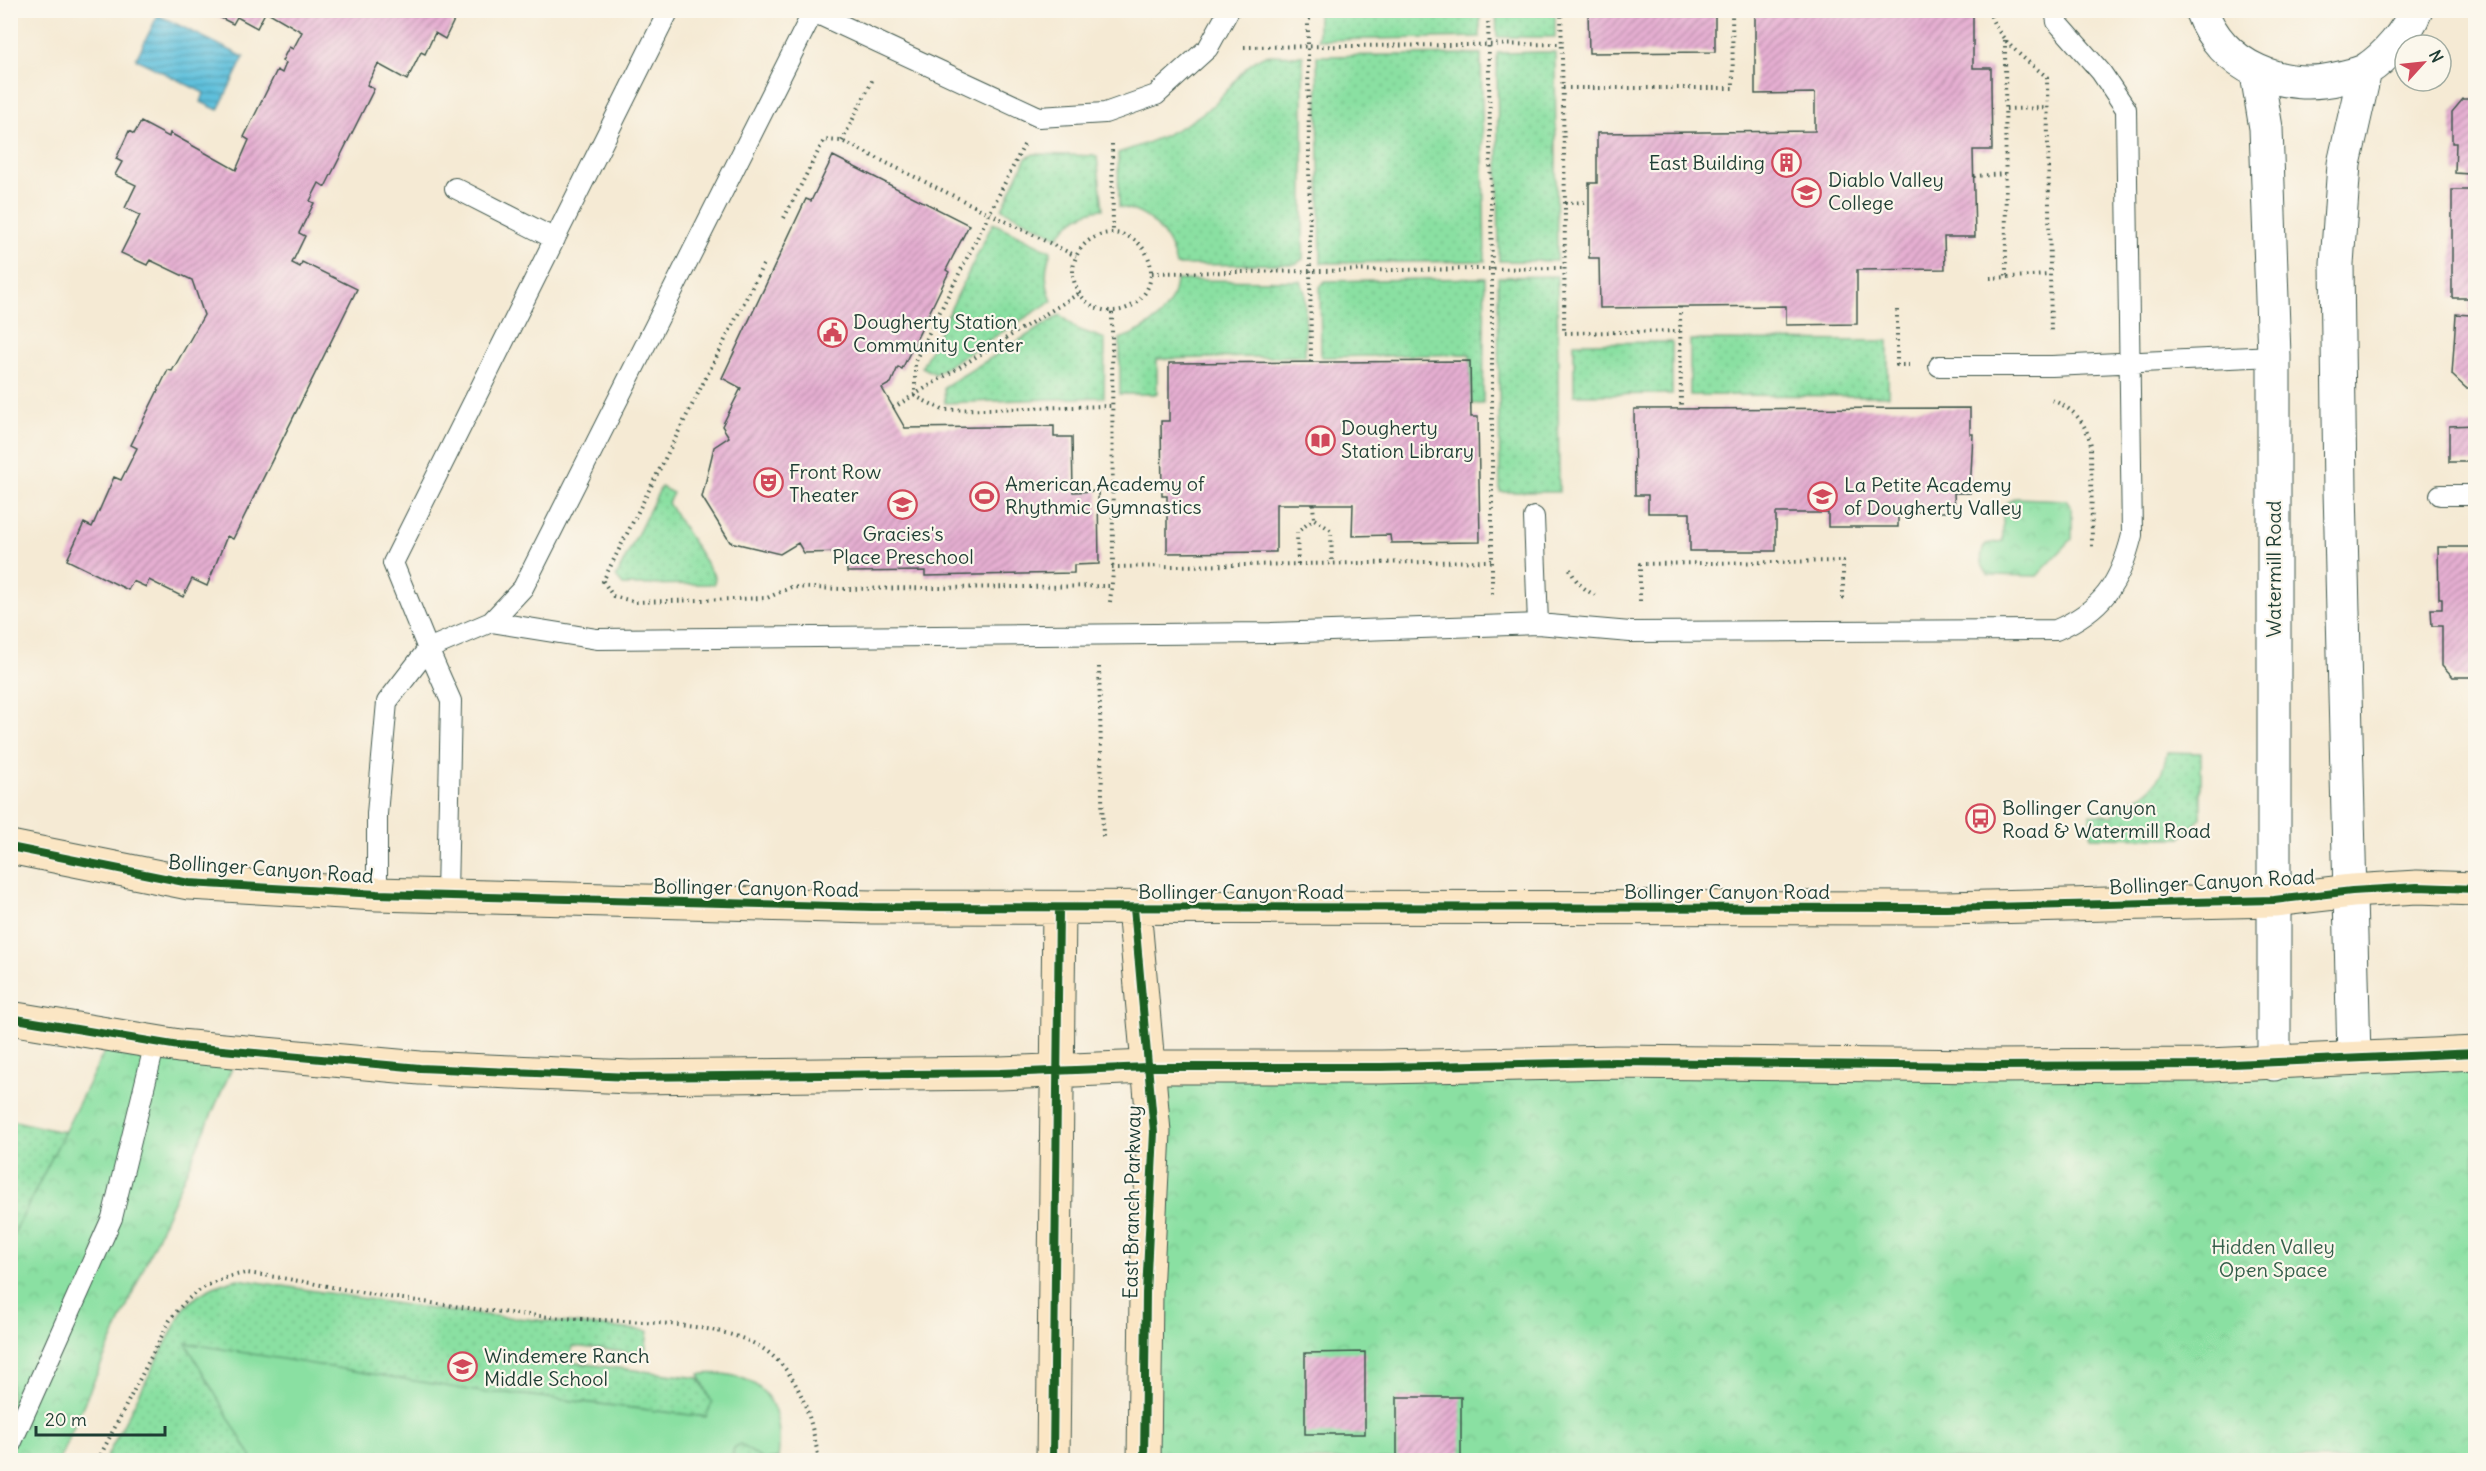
<svg xmlns="http://www.w3.org/2000/svg" width="2486" height="1471" viewBox="0 0 2486 1471" font-family="Delius,sans-serif">
	<defs>
		<pattern id="grass-dots" width="8" height="8" patternUnits="userSpaceOnUse" patternTransform="scale(1.5)"><rect width="8" height="8" fill="#8ae0a2"/><path d="M2 2h.1M6 6h.1" fill="none" stroke="#77c18c" stroke-width="1.8" stroke-linecap="round"/></pattern>
		<pattern id="park-crowns" width="20" height="18" patternUnits="userSpaceOnUse" patternTransform="scale(1.5)"><rect width="20" height="18" fill="#8ae0a2"/><path d="M2 6a3 3 0 1 1 6 0M12 15a3 3 0 1 1 6 0" fill="none" stroke="#77c18c"/></pattern>
		<pattern id="water-rules" width="6" height="5" patternUnits="userSpaceOnUse" patternTransform="scale(1.5)"><rect width="6" height="5" fill="#5ec0dc"/><path d="M0 2.5h6" fill="none" stroke="#4d9db3"/></pattern>
		<pattern id="building-hatch" width="6" height="6" patternUnits="userSpaceOnUse" patternTransform="scale(1.5)"><rect width="6" height="6" fill="#e6afd2"/><path d="M-1 1l2-2M0 6l6-6M5 7l2-2" fill="none" stroke="#ba90ab"/></pattern>
	</defs>
	<rect width="100%" height="100%" fill="#fbf7ec"/>
	<filter id="ink" filterUnits="userSpaceOnUse"><feTurbulence type="fractalNoise" baseFrequency=".0167" numOctaves="2"/><feDisplacementMap in="SourceGraphic" scale="12" xChannelSelector="R" yChannelSelector="G"/><feConvolveMatrix kernelMatrix="1 2 1 2 8 2 1 2 1" color-interpolation-filters="sRGB"/></filter>
	<filter id="wash" filterUnits="userSpaceOnUse"><feTurbulence type="fractalNoise" baseFrequency=".008" numOctaves="4" result="noise"/><feDisplacementMap in="SourceGraphic" scale="24" xChannelSelector="R" yChannelSelector="G"/><feGaussianBlur stdDeviation="1.35" result="paint"/><feColorMatrix in="noise" values="0 0 0 0 0 0 0 0 0 0 0 0 0 0 0 0 0 1.4 0 .05"/><feComposite in="paint" operator="in"/></filter>
	<g filter="url(#wash)">
		<rect width="100%" height="100%" fill="#f5ead4"/>
		<path fill="url(#grass-dots)" stroke="#548e6b" stroke-width="1.5" d="M 1318,11 L 1480,11 L 1480,37 L 1318,40 Z
			M 1496,11 L 1555,11 L 1555,37 L 1497,37 Z
			M 1555,52 L 1557,261 L 1499,261 L 1497,53 Z
			M 1481,54 L 1485,261 L 1321,263 L 1317,56 Z
			M 1266,55 L 1303,56 L 1303,259 L 1295,264 L 1176,265 C 1170,235 1151,212 1119,207 L 1118,153 C 1153,142 1184,129 1213,105 C 1231,90 1243,63 1266,55 Z
			M 1034,154 L 1097,156 L 1103,209 C 1084,210 1068,222 1058,237 L 1002,209 L 1026,158 Z
			M 993,223 L 1051,251 C 1044,269 1045,284 1052,301 L 935,374 L 922,367 Z
			M 1557,276 L 1559,492 L 1500,492 L 1498,277 Z
			M 1485,278 L 1483,404 L 1470,404 L 1470,354 L 1321,357 L 1320,287 L 1325,281 Z
			M 1176,280 L 1301,281 L 1305,293 L 1305,356 L 1157,359 L 1157,394 L 1120,394 L 1120,339 C 1149,329 1173,313 1176,280 Z
			M 1060,315 L 1077,329 L 1105,339 L 1104,397 L 945,403 L 944,387 Z
			M 1690,340 L 1888,341 L 1888,396 L 1690,395 Z
			M 1672,342 L 1672,394 L 1574,395 L 1574,343 Z
			M 661,487 L 673,493 L 668,503 L 715,577 L 714,584 L 623,585 L 616,577 Z
			M 2167,752 L 2201,753 L 2201,818 L 2181,838 L 2091,837 L 2090,814 L 2114,816 L 2115,804 C 2146,800 2162,783 2167,752 Z
			M 11,1120 L 57,1131 L 123,1136 L 11,1414 Z
			M 238,1279 L 444,1311 L 648,1331 L 645,1354 L 572,1346 L 570,1362 L 699,1378 L 712,1403 L 707,1417 L 507,1393 L 457,1460 L 105,1460 L 183,1310 C 197,1292 217,1284 238,1279 Z
			M 740,1444 L 763,1460 L 731,1460 L 734,1448 Z"/>
		<path fill="url(#park-crowns)" stroke="#548e6b" stroke-width="1.5" d="M 2016,498 L 2066,500 L 2072,509 L 2072,539 L 2037,576 L 1989,575 C 1980,566 1979,554 1986,544 L 2003,541 L 2003,511 L 2007,502 Z
			M 115,1030 L 239,1052 L 59,1460 L 11,1460 L 10,1242 Z
			M 2475,1051 L 2475,1460 L 1144,1460 L 1148,1067 Z"/>
		<path fill="#8ae0a2" stroke="#548e6b" stroke-width="1.5" d="M 186,1343 L 487,1393 L 507,1393 L 706,1417 L 712,1403 L 699,1374 C 760,1369 785,1400 778,1459 L 763,1460 L 740,1444 L 734,1448 L 731,1460 L 253,1460 Z"/>
		<path fill="url(#water-rules)" stroke="#3e7e88" stroke-width="1.5" d="M 158,15 L 244,57 L 218,110 L 201,102 L 204,93 L 136,59 Z"/>
		<g id="blocks">
			<path fill="url(#building-hatch)" d="M 205,10 L 459,10 L 445,39 L 435,33 L 425,54 L 421,52 L 407,80 L 378,64 L 367,85 L 374,89 L 325,187 L 319,183 L 310,201 L 314,203 L 299,233 L 305,236 L 292,263 L 300,267 L 302,262 L 357,289 L 233,539 L 227,536 L 207,586 L 192,579 L 183,597 L 149,580 L 146,587 L 133,581 L 128,590 L 67,560 L 84,523 L 92,527 L 114,477 L 121,480 L 137,448 L 131,445 L 168,370 L 172,371 L 204,315 L 192,280 L 150,260 L 147,265 L 121,253 L 140,215 L 125,208 L 136,185 L 115,175 L 122,162 L 116,159 L 129,131 L 134,134 L 141,122 L 169,137 L 170,133 L 236,170 L 249,140 L 244,137 L 277,70 L 282,73 L 286,63 L 282,61 L 289,47 L 293,49 L 302,32 L 266,11 L 257,28 L 237,17 L 233,24 Z
				M 1588,10 L 1715,10 L 1715,52 L 1589,53 Z
				M 1814,10 L 1973,11 L 1973,68 L 1991,68 L 1991,86 L 1992,150 L 1973,150 L 1975,237 L 1944,237 L 1945,269 L 1857,270 L 1857,324 L 1786,325 L 1786,306 L 1600,308 L 1599,258 L 1589,258 L 1589,183 L 1597,183 L 1597,133 L 1815,131 L 1815,93 L 1755,94 L 1755,13 Z
				M 2463,99 L 2476,99 L 2476,388 L 2466,388 L 2452,375 L 2456,314 L 2470,315 L 2469,298 L 2452,298 L 2452,190 L 2469,190 L 2469,174 L 2455,173 L 2456,143 L 2452,143 L 2452,112 Z
				M 833,156 L 969,225 L 946,270 L 949,272 L 902,369 L 898,367 L 891,383 L 882,388 L 905,428 L 1054,426 L 1054,437 L 1072,437 L 1073,492 L 1098,491 L 1099,564 L 1074,565 L 1074,573 L 925,576 L 925,571 L 847,572 L 846,552 L 804,553 L 798,543 L 780,554 L 730,542 L 702,497 L 714,447 L 729,437 L 722,426 L 741,388 L 722,378 L 806,199 L 811,201 Z
				M 1470,361 L 1471,417 L 1478,417 L 1480,542 L 1391,543 L 1390,535 L 1352,536 L 1353,504 L 1276,504 L 1276,552 L 1167,553 L 1167,496 L 1162,496 L 1161,421 L 1169,421 L 1169,363 Z
				M 1970,408 L 1970,434 L 1973,434 L 1970,493 L 1954,493 L 1955,512 L 1898,512 L 1898,527 L 1828,527 L 1828,513 L 1776,513 L 1776,551 L 1690,551 L 1690,513 L 1648,513 L 1648,495 L 1635,495 L 1634,409 Z
				M 2476,425 L 2476,462 L 2449,462 L 2449,426 Z
				M 2438,547 L 2476,547 L 2476,677 L 2453,677 L 2442,665 L 2442,626 L 2432,626 L 2431,609 L 2442,609 L 2442,599 L 2439,599 Z
				M 1365,1352 L 1365,1434 L 1305,1434 L 1305,1353 Z
				M 1397,1397 L 1461,1397 L 1461,1460 L 1397,1460 Z"/>
		</g>
	</g>
	<g filter="url(#ink)">
		<use href="#blocks" fill-opacity="0" stroke="#3f574c" stroke-width="1.5"/>
		<g fill="none" stroke-linecap="round" stroke-linejoin="round">
			<defs>
				<path id="service" d="M 669,10 L 393,563 L 428,649 L 491,622 L 523,588 L 813,12
					M 809,10 L 1039,117 L 1105,113 L 1156,95 L 1208,48 L 1229,10
					M 455,188 L 555,239
					M 1939,366 L 2052,366 L 2274,356
					M 2440,495 L 2476,495
					M 1534,517 L 1538,624
					M 491,622 L 597,639 L 1271,633 L 1538,624 L 1630,632 L 2056,630 C 2102,610 2120,584 2132,535 L 2126,109 L 2101,72 L 2057,22 L 2055,10
					M 377,894 L 377,814 L 387,702 L 428,649 L 451,701 L 447,894
					M 10,1446 L 112,1218 L 155,1043"/>
				<path id="minor" d="M 2201,10 C 2222,68 2284,92 2340,78 C 2348,76 2359,74 2366,70 C 2386,57 2407,33 2416,10
					M 2257,74 L 2266,128 L 2274,356 L 2274,1064
					M 2354,1058 L 2340,490 L 2337,264 L 2344,164 L 2365,71"/>
				<path id="secondary" d="M 10,847 L 189,883 L 377,894 L 872,907 L 1945,908 L 2274,900 L 2352,891 L 2417,887 L 2476,889
					M 1134,908 L 1154,1132 L 1146,1293 L 1144,1460
					M 10,1018 L 179,1046 L 420,1068 L 630,1077 L 1000,1073 L 1148,1067 L 1381,1067 L 1615,1062 L 1989,1066 L 2209,1065 L 2476,1053
					M 1053,1460 L 1059,908"/>
			</defs>
			<use href="#service" stroke="#3f574c" stroke-width="22"/>
			<use href="#minor" stroke="#3f574c" stroke-width="35"/>
			<use href="#secondary" stroke="#3f574c" stroke-width="35"/>
			<path stroke="#3f574c" stroke-width="4" stroke-dasharray="1.5 4.5" stroke-linecap="butt" d="M 1488,10 L 1492,270 L 1492,595
				M 1561,10 L 1565,203 L 1564,333 L 1680,331
				M 1989,10 C 1996,39 2025,59 2047,77 L 2051,333
				M 2005,40 L 2006,276
				M 1244,47 L 1561,44
				M 1563,88 L 1733,88 L 1732,10
				M 2006,109 L 2048,108
				M 842,141 L 874,77
				M 1112,144 L 1113,232
				M 1024,145 L 915,361 L 915,396 L 943,410 L 1111,406
				M 1974,176 L 2006,174
				M 1565,203 L 1589,202
				M 784,218 L 824,140 L 842,141 L 1076,256
				M1073 272a39 39 0 1 1 78 0a39 39 0 1 1-78 0Z
				M 763,265 L 603,581 L 613,596 L 636,602 L 767,598 L 791,587 L 841,589 L 1112,586
				M 1152,273 L 1564,268
				M 1990,278 L 2050,275
				M 1680,307 L 1681,409
				M 1897,310 L 1897,365 L 1909,365
				M 1311,362 L 1308,47 L 1308,23 L 1312,10
				M 2052,400 C 2075,410 2085,421 2091,445 L 2092,547
				M 893,408 L 1078,294
				M 1313,504 L 1314,519
				M 1298,564 L 1297,532 L 1314,519 L 1331,530 L 1332,563
				M 1112,567 L 1491,561
				M 1570,569 C 1575,581 1583,589 1595,595
				M 1640,601 L 1640,564 L 1843,561 L 1843,598 L 1846,598
				M 1110,602 L 1113,573 L 1112,312
				M 1099,667 L 1103,837
				M 98,1460 L 170,1320 C 190,1292 212,1279 246,1273 C 299,1279 350,1292 403,1299 C 452,1306 502,1313 551,1317 C 610,1323 718,1317 765,1350 C 802,1376 811,1419 819,1460"/>
			<use href="#service" stroke="#fff" stroke-width="20"/>
			<use href="#minor" stroke="#fff" stroke-width="33"/>
			<use href="#secondary" stroke="#fbe6c4" stroke-width="33"/>
			<defs>
				<path id="cycleway" d="M 10,847 L 189,883 L 377,894 L 872,907 L 1945,908 L 2274,900 L 2352,891 L 2417,887 L 2476,889
					M 1134,908 L 1154,1132 L 1146,1293 L 1144,1460
					M 10,1018 L 179,1046 L 420,1068 L 630,1077 L 1000,1073 L 1148,1067 L 1381,1067 L 1615,1062 L 1989,1066 L 2209,1065 L 2476,1053
					M 1053,1460 L 1059,908"/>
			</defs>
			<use href="#cycleway" stroke="#fbf7ec" stroke-width="11"/>
			<use href="#cycleway" stroke="#1b5e20" stroke-width="8"/>
		</g>
	</g>
	<defs>
		<symbol id="building-ring" viewBox="-11 -11 22 22"><circle r="9.5" fill="#fbf7ec" stroke="#d1495b" stroke-width="1.5"/><path d="M-4-6H4V6H1V3H-1V6H-4ZM-2.5-4.3h1.7v1.8h-1.7ZM.8-4.3h1.7v1.8H.8ZM-2.5-1h1.7V.8h-1.7ZM.8-1h1.7V.8H.8Z" fill="#d1495b"/></symbol>
		<symbol id="university-ring" viewBox="-11 -11 22 22"><circle r="9.5" fill="#fbf7ec" stroke="#d1495b" stroke-width="1.5"/><path d="M0-5L7-2L0 1L-7-2ZM-4 1L0 2.5L4 1V4Q0 6-4 4Z" fill="#d1495b"/></symbol>
		<symbol id="civic-ring" viewBox="-11 -11 22 22"><circle r="9.5" fill="#fbf7ec" stroke="#d1495b" stroke-width="1.5"/><path d="M-.6-6.5H3V-4.5H.6V-3L4-1V1h2V6H-6V1h2V-1L-.6-3ZM-1.2 2.5V6h2.4V2.5Z" fill="#d1495b"/></symbol>
		<symbol id="library-ring" viewBox="-11 -11 22 22"><circle r="9.5" fill="#fbf7ec" stroke="#d1495b" stroke-width="1.5"/><path d="M-6-4Q-3-5.5-.7-3.5V5Q-3 3-6 4ZM6-4Q3-5.5 .7-3.5V5Q3 3 6 4Z" fill="#d1495b"/></symbol>
		<symbol id="theatre-ring" viewBox="-11 -11 22 22"><circle r="9.5" fill="#fbf7ec" stroke="#d1495b" stroke-width="1.5"/><path d="M-5-5.5Q0-4 5-5.5V0Q5 5 0 6Q-5 5-5 0ZM-3.3-2.5H-1v1.5H-3.3ZM1-2.5H3.3v1.5H1ZM-2.8 1Q0 5.5 2.8 1Z" fill="#d1495b"/></symbol>
		<symbol id="stadium-ring" viewBox="-11 -11 22 22"><circle r="9.5" fill="#fbf7ec" stroke="#d1495b" stroke-width="1.5"/><path d="M0-5a6.5 5 0 1 0 0 10a6.5 5 0 1 0 0-10ZM-3.5-1.8h7v3.6h-7Z" fill="#d1495b"/></symbol>
		<symbol id="school-ring" viewBox="-11 -11 22 22"><circle r="9.5" fill="#fbf7ec" stroke="#d1495b" stroke-width="1.5"/><path d="M0-5L7-2L0 1L-7-2ZM-4 1L0 2.5L4 1V4Q0 6-4 4Z" fill="#d1495b"/></symbol>
		<symbol id="bus-ring" viewBox="-11 -11 22 22"><circle r="9.5" fill="#fbf7ec" stroke="#d1495b" stroke-width="1.5"/><path d="M-5-6H5V4H4V6H2V4H-2V6H-4V4H-5ZM-3.5-4V0h7V-4ZM-3.5 1.2v1.5H-2V1.2ZM2 1.2v1.5H3.5V1.2Z" fill="#d1495b"/></symbol>
	</defs>
	<g fill-rule="evenodd">
		<use href="#building-ring" x="1770" y="146" width="33" height="33"/>
		<use href="#university-ring" x="1790" y="176" width="33" height="33"/>
		<use href="#civic-ring" x="816" y="316" width="33" height="33"/>
		<use href="#library-ring" x="1304" y="424" width="33" height="33"/>
		<use href="#theatre-ring" x="752" y="466" width="33" height="33"/>
		<use href="#stadium-ring" x="968" y="480" width="33" height="33"/>
		<use href="#school-ring" x="1806" y="480" width="33" height="33"/>
		<use href="#school-ring" x="886" y="488" width="33" height="33"/>
		<use href="#bus-ring" x="1964" y="802" width="33" height="33"/>
		<use href="#school-ring" x="446" y="1350" width="33" height="33"/>
	</g>
	<g text-anchor="middle" stroke-width="4.5" stroke-linejoin="round" paint-order="stroke">
		<g font-size="20" fill="#1f3d34" stroke="#fbf7ec" text-anchor="start">
			<text x="1765" y="170" text-anchor="end">East Building</text>
			<text x="1828" y="187">Diablo Valley<tspan x="1828" dy="23">College</tspan></text>
			<text x="853" y="329">Dougherty Station<tspan x="853" dy="23">Community Center</tspan></text>
			<text x="1341" y="435">Dougherty<tspan x="1341" dy="23">Station Library</tspan></text>
			<text x="789" y="479">Front Row<tspan x="789" dy="23">Theater</tspan></text>
			<text x="1005" y="491">American Academy of<tspan x="1005" dy="23">Rhythmic Gymnastics</tspan></text>
			<text x="1844" y="492">La Petite Academy<tspan x="1844" dy="23">of Dougherty Valley</tspan></text>
			<text x="903" y="541" text-anchor="middle">Gracies's<tspan x="903" dy="23">Place Preschool</tspan></text>
			<text x="2002" y="815">Bollinger Canyon<tspan x="2002" dy="23">Road &amp; Watermill Road</tspan></text>
			<text x="484" y="1363">Windemere Ranch<tspan x="484" dy="23">Middle School</tspan></text>
		</g>
		<g font-size="20" fill="#1f3d34" stroke="#fbf7ec">
			<text transform="translate(2274 569) rotate(-90)" y="7">Watermill Road</text>
			<text transform="translate(271 869) rotate(4)" y="7">Bollinger Canyon Road</text>
			<text transform="translate(2212 882) rotate(-3)" y="7">Bollinger Canyon Road</text>
			<text transform="translate(756 888) rotate(1)" y="7">Bollinger Canyon Road</text>
			<text x="1241" y="899">Bollinger Canyon Road</text>
			<text x="1727" y="899">Bollinger Canyon Road</text>
			<text transform="translate(1132 1202) rotate(-89)" y="7">East Branch Parkway</text>
		</g>
		<g font-size="20" fill="#345e4a" stroke="#fbf7ec">
			<text x="2273" y="1254">Hidden Valley<tspan x="2273" dy="23">Open Space</tspan></text>
		</g>
	</g>
	<rect width="2486" height="1471" fill="none" stroke="#fbf7ec" stroke-width="36"/>
	<g transform="translate(2423 63) rotate(63)"><circle r="28" fill="#fbf7ec" stroke="#a3ada2" stroke-width="1.5"/>
	<path d="M0-4.5L10 22L0 15L-10 22Z" fill="#d1495b"/>
	<text y="-9" font-size="16" font-weight="bold" text-anchor="middle" fill="#1f3d34">N</text>
	</g>
	<path d="M36 1426v9h129v-9" fill="none" stroke="#1f3d34" stroke-width="3"/>
	<text x="45" y="1426" font-size="18" fill="#1f3d34" stroke="#fbf7ec" stroke-width="4.5" paint-order="stroke">20 m</text>
</svg>
